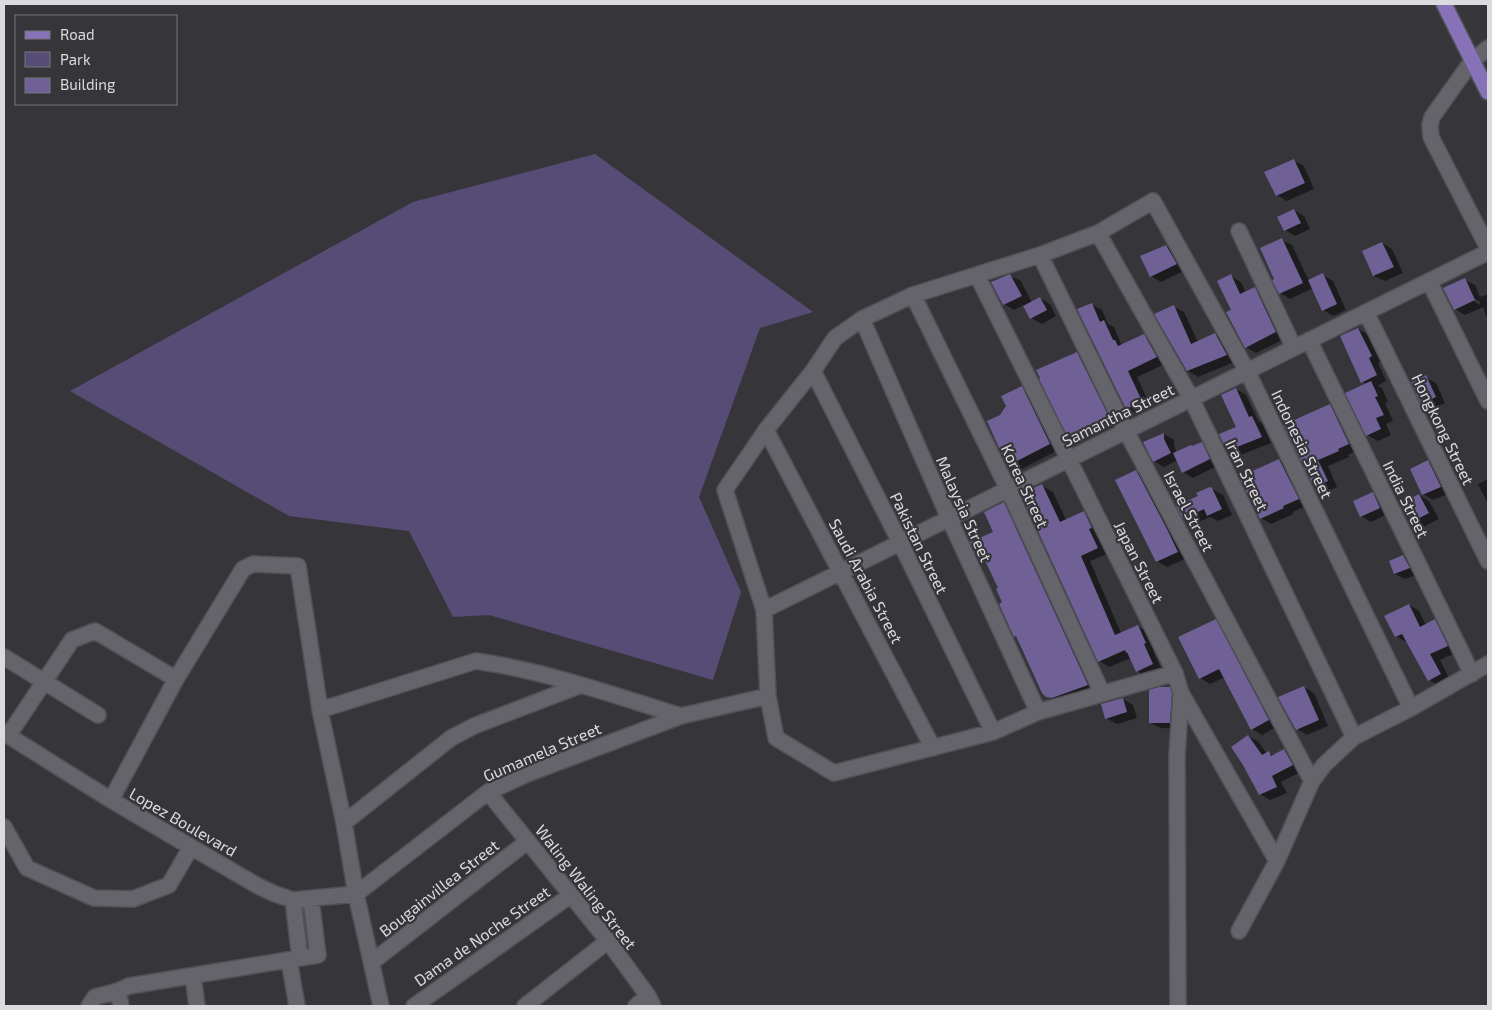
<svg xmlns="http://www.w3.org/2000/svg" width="1492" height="1010" viewBox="0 0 1492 1010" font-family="'Exo 2',sans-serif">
	<rect width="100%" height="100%" fill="#36353a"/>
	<path fill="#574c76" d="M 595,154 L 813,312 L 760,328 L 699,497 L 741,592 L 713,680 L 489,615 L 453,617 L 409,531 L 289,516 L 70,391 L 413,202 Z"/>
	<path fill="#0007" fill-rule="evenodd" d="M 1293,160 L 1304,166 L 1314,189 L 1287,201 L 1277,195 Z
		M 1294,210 L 1304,216 L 1310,229 L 1295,236 L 1285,230 Z
		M 1282,240 L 1292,245 L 1309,281 L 1323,275 L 1333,281 L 1346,310 L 1333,316 L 1323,310 L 1313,288 L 1290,299 L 1280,293 Z
		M 1382,243 L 1392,249 L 1403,273 L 1385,281 L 1374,276 L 1363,252 Z
		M 1166,246 L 1177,252 L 1186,270 L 1161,282 L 1151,276 Z
		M 1010,276 L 1021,281 L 1032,303 L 1040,298 L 1050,304 L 1056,316 L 1042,324 L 1031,318 L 1024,305 L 1014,310 L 1004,304 Z
		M 1231,276 L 1241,282 L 1246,293 L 1255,289 L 1265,295 L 1286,338 L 1256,353 L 1246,347 L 1232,310 Z
		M 1465,280 L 1475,285 L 1480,297 L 1488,294 L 1488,320 L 1483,307 L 1465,315 L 1455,309 ZM 1470,296 L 1480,302 L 1480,305 L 1469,298 Z
		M 1091,304 L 1102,310 L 1108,324 L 1114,327 L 1122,346 L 1144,336 L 1155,342 L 1167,363 L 1137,377 L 1151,407 L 1137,414 L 1127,408 Z
		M 1174,307 L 1184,312 L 1198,342 L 1215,335 L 1226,340 L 1237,361 L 1198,377 L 1188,371 Z
		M 1358,329 L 1369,335 L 1381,362 L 1378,363 L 1386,381 L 1377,386 L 1382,388 L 1388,402 L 1385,403 L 1393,421 L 1386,424 L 1391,435 L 1378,441 L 1367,435 L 1367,384 L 1362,382 Z
		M 1077,354 L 1087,360 L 1116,425 L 1079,441 L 1068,435 Z
		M 1425,377 L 1436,383 L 1445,403 L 1432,409 L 1422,403 Z
		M 1022,388 L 1032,394 L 1060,449 L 1018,471 L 1008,465 L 1000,416 Z
		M 1236,389 L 1246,395 L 1258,421 L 1262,423 L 1271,443 L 1238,456 L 1228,450 L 1237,428 Z
		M 1330,405 L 1340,411 L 1359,450 L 1348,455 L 1349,457 L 1328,466 L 1337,487 L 1325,492 L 1315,486 L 1285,425 Z
		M 1164,434 L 1174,440 L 1174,446 L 1177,453 L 1202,443 L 1212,449 L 1219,465 L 1193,478 L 1183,472 L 1178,460 L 1164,467 L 1154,461 Z
		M 1279,460 L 1289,466 L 1308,505 L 1293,512 L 1293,514 L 1271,524 L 1261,518 Z
		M 1428,462 L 1438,468 L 1450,493 L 1433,500 L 1423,494 Z
		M 1136,471 L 1146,477 L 1187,558 L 1167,567 L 1157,561 Z
		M 1488,479 L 1488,504 L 1478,484 Z
		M 1042,486 L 1053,492 L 1066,520 L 1084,512 L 1094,518 L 1098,535 L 1107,554 L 1090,561 L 1121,633 L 1137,626 L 1148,632 L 1155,649 L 1153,650 L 1162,670 L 1147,677 L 1137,671 L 1131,658 L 1109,667 L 1099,661 Z
		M 1212,489 L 1223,495 L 1232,515 L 1218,521 L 1210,517 L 1194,524 L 1184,518 Z
		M 1373,493 L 1383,499 L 1390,513 L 1371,522 L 1361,516 Z
		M 1419,495 L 1429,501 L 1439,519 L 1423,527 L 1413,521 Z
		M 1004,503 L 1014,509 L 1097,691 L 1055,701 L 1045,695 L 1018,638 L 1015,636 L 999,589 L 987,562 L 979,557 L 995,532 Z
		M 1403,556 L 1414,562 L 1419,574 L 1405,579 L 1395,574 Z
		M 1409,605 L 1419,611 L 1426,625 L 1435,620 L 1445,626 L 1457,652 L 1440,660 L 1450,680 L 1439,686 L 1429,680 L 1408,641 L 1406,642 L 1396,636 Z
		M 1215,621 L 1226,627 L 1278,726 L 1262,735 L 1252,729 L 1225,677 L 1210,684 L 1200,678 Z
		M 1304,687 L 1314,693 L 1328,726 L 1307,735 L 1297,729 Z
		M 1169,689 L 1180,695 L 1180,729 L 1161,728 L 1150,723 Z
		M 1123,699 L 1133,705 L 1137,718 L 1117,724 L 1106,718 Z
		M 1248,736 L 1259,742 L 1267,754 L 1269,753 L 1274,756 L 1284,750 L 1295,756 L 1302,771 L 1281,782 L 1287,793 L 1270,800 L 1260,794 Z"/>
	<path fill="#6f6195" d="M 1294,159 L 1305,183 L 1276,196 L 1264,172 Z
		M 1294,209 L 1301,223 L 1284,231 L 1277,217 Z
		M 1282,238 L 1303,283 L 1279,294 L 1272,280 L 1274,279 L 1260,248 Z
		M 1382,242 L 1394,267 L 1373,276 L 1362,251 Z
		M 1166,245 L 1177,264 L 1150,277 L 1140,256 Z
		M 1323,273 L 1337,304 L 1322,311 L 1308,280 Z
		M 1010,274 L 1022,296 L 1003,305 L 991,282 Z
		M 1231,274 L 1240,294 L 1255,287 L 1276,332 L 1245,348 L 1226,312 L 1231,310 L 1217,281 Z
		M 1465,278 L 1475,300 L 1454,310 L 1443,288 Z
		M 1040,297 L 1047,310 L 1030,319 L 1023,306 Z
		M 1092,303 L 1100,322 L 1104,320 L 1113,340 L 1115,340 L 1118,346 L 1144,334 L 1157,357 L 1128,371 L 1142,401 L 1126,409 L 1077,309 Z
		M 1174,305 L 1191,344 L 1215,333 L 1227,355 L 1187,371 L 1154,314 Z
		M 1358,328 L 1372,356 L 1369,358 L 1377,375 L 1361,383 L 1340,336 Z
		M 1077,352 L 1109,417 L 1106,418 L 1106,419 L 1067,436 L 1039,379 L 1040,378 L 1036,370 Z
		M 1426,375 L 1436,397 L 1421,404 L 1411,382 Z
		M 1371,381 L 1378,396 L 1375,397 L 1384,415 L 1376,418 L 1381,429 L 1366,436 L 1345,393 Z
		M 1022,386 L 1050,444 L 1007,466 L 987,421 L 1000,415 L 1006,406 L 1001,396 Z
		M 1236,388 L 1249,417 L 1252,416 L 1262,437 L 1227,451 L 1219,434 L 1236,427 L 1221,395 Z
		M 1330,404 L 1349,444 L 1338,449 L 1339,451 L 1318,460 L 1328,481 L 1314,487 L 1283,425 Z
		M 1164,433 L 1164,439 L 1171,453 L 1153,462 L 1143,442 Z
		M 1202,442 L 1210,459 L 1182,473 L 1173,453 L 1191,445 L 1192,446 Z
		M 1279,459 L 1299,499 L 1283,506 L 1284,508 L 1260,519 L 1239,477 Z
		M 1428,460 L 1441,487 L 1422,495 L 1410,469 Z
		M 1136,470 L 1168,531 L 1178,552 L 1156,562 L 1115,480 Z
		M 1042,484 L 1060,522 L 1084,511 L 1092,528 L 1089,529 L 1098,548 L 1081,556 L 1115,635 L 1138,625 L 1146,643 L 1144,644 L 1153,664 L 1136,672 L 1127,652 L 1126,653 L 1125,650 L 1098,662 L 1021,494 Z
		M 1210,487 L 1212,488 L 1222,509 L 1207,516 L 1204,509 L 1183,519 L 1176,506 L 1198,496 L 1196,493 Z
		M 1373,492 L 1380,508 L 1360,517 L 1353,501 Z
		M 1419,494 L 1429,513 L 1412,522 L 1402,503 Z
		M 1004,502 L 1088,685 L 1052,698 L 1046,697 L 1042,693 L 1016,636 L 1014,637 L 999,604 L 1002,602 L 996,589 L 998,588 L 983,556 L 978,558 L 970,542 L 993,532 L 984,512 Z
		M 1403,555 L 1410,568 L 1394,574 L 1389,561 Z
		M 1409,604 L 1420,627 L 1435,619 L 1448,646 L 1430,654 L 1441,674 L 1428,681 L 1402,634 L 1395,637 L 1384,616 Z
		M 1216,619 L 1269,720 L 1251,730 L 1219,669 L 1199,679 L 1178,637 Z
		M 1304,686 L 1319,720 L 1296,730 L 1278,697 Z
		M 1159,687 L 1170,687 L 1172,694 L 1170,723 L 1149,723 L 1149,690 Z
		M 1123,698 L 1127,712 L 1105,719 L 1101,704 Z
		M 1248,735 L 1262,755 L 1269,751 L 1271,756 L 1284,749 L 1293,765 L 1272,776 L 1277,787 L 1259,795 L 1243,765 L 1231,747 Z"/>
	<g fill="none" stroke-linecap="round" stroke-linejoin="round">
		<defs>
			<path id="minor" d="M 1488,48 L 1472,61 L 1432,117 L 1430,125 L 1431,137 L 1488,248
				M 1239,231 L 1294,348
				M 1098,233 L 1191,398 L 1354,737
				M 1040,255 L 1126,431 L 1312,781
				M 977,275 L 1175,673 L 1181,693 L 1277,861
				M 1429,281 L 1488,401
				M 913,295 L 1008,489 L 1102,693
				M 1366,312 L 1488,561
				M 862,319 L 949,518 L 1038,712
				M 1309,340 L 1472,674
				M 813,371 L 900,542 L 993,732
				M 766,430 L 933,748
				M 764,610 L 1488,252
				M 4,657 L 98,715
				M 1175,673 L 1038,712 L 993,732 L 834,773 L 776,738 L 768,696 L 764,610 L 725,490 L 766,430 L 813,371 L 835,338 L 862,319 L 913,295 L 1040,255 L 1098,233 L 1153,201 L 1247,371 L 1411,708
				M 320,710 L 476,661 C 546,671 613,695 681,716
				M 4,733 L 111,800 L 191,847 L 258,886 L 275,894 L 293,900 L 356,894 L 488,792 L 527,774 L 681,716 L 768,696
				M 8,736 L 72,640 L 95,631 L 176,679
				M 488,792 L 608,941 L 648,996 L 653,1006
				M 111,800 L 176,679 L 243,569 L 253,564 L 298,566 L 320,710 L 344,823 L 356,894 L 381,1006
				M 344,823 L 451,738 L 474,726 L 581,685
				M 4,827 L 27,868 L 94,898 L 133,899 L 169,885 L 191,847
				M 293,900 L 300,958
				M 1239,931 L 1277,861 L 1312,781 L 1324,765 L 1354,737 L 1411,708 L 1488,664
				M 289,960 L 297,1006
				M 372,962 L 528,841
				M 193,976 L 197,1006
				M 118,991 L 121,1006
				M 89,1006 L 95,997 L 118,991 L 129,986 L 318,955 L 311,899
				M 414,1006 L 571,895
				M 525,1006 L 608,941
				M 636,1006 L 648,996
				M 1178,1006 L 1177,755 L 1181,693"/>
			<path id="major" d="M 1444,4 L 1488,92"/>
		</defs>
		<use href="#minor" stroke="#525157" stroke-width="18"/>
		<use href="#major" stroke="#525157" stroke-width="18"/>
		<use href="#minor" stroke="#65646a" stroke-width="15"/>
		<use href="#major" stroke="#8771b8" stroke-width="15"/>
	</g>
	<g text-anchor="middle" stroke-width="4.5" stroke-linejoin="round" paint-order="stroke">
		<g font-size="16" fill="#dbdade" stroke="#36353a">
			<text transform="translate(1118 415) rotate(-26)" y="6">Samantha Street</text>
			<text transform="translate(1443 429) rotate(64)" y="6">Hongkong Street</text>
			<text transform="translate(1302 444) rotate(64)" y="6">Indonesia Street</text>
			<text transform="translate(1247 475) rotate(64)" y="6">Iran Street</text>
			<text transform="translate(1025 486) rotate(65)" y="6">Korea Street</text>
			<text transform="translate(1406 499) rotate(64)" y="6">India Street</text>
			<text transform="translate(964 509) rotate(66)" y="6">Malaysia Street</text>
			<text transform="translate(1189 511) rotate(62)" y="6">Israel Street</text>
			<text transform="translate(919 543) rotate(64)" y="6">Pakistan Street</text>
			<text transform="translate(1139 562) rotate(63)" y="6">Japan Street</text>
			<text transform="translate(866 581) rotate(62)" y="6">Saudi Arabia Street</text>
			<text transform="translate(542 752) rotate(-23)" y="6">Gumamela Street</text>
			<text transform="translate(183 822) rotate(30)" y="6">Lopez Boulevard</text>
			<text transform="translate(586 887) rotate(52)" y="6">Waling Waling Street</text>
			<text transform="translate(439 888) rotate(-38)" y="6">Bougainvillea Street</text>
			<text transform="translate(482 936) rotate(-35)" y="6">Dama de Noche Street</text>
		</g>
	</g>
	<rect width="1492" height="1010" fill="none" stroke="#dbdade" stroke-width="10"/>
	<rect x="15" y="15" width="162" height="90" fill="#36353a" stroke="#78777c"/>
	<rect x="25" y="31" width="25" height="8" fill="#8771b8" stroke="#78777c"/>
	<text x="60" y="40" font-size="15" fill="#dbdade">Road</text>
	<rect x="25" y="52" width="25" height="15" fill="#574c76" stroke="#78777c"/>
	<text x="60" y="65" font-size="15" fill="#dbdade">Park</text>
	<rect x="25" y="78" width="25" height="15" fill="#6f6195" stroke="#78777c"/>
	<text x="60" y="90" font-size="15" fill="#dbdade">Building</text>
</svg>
